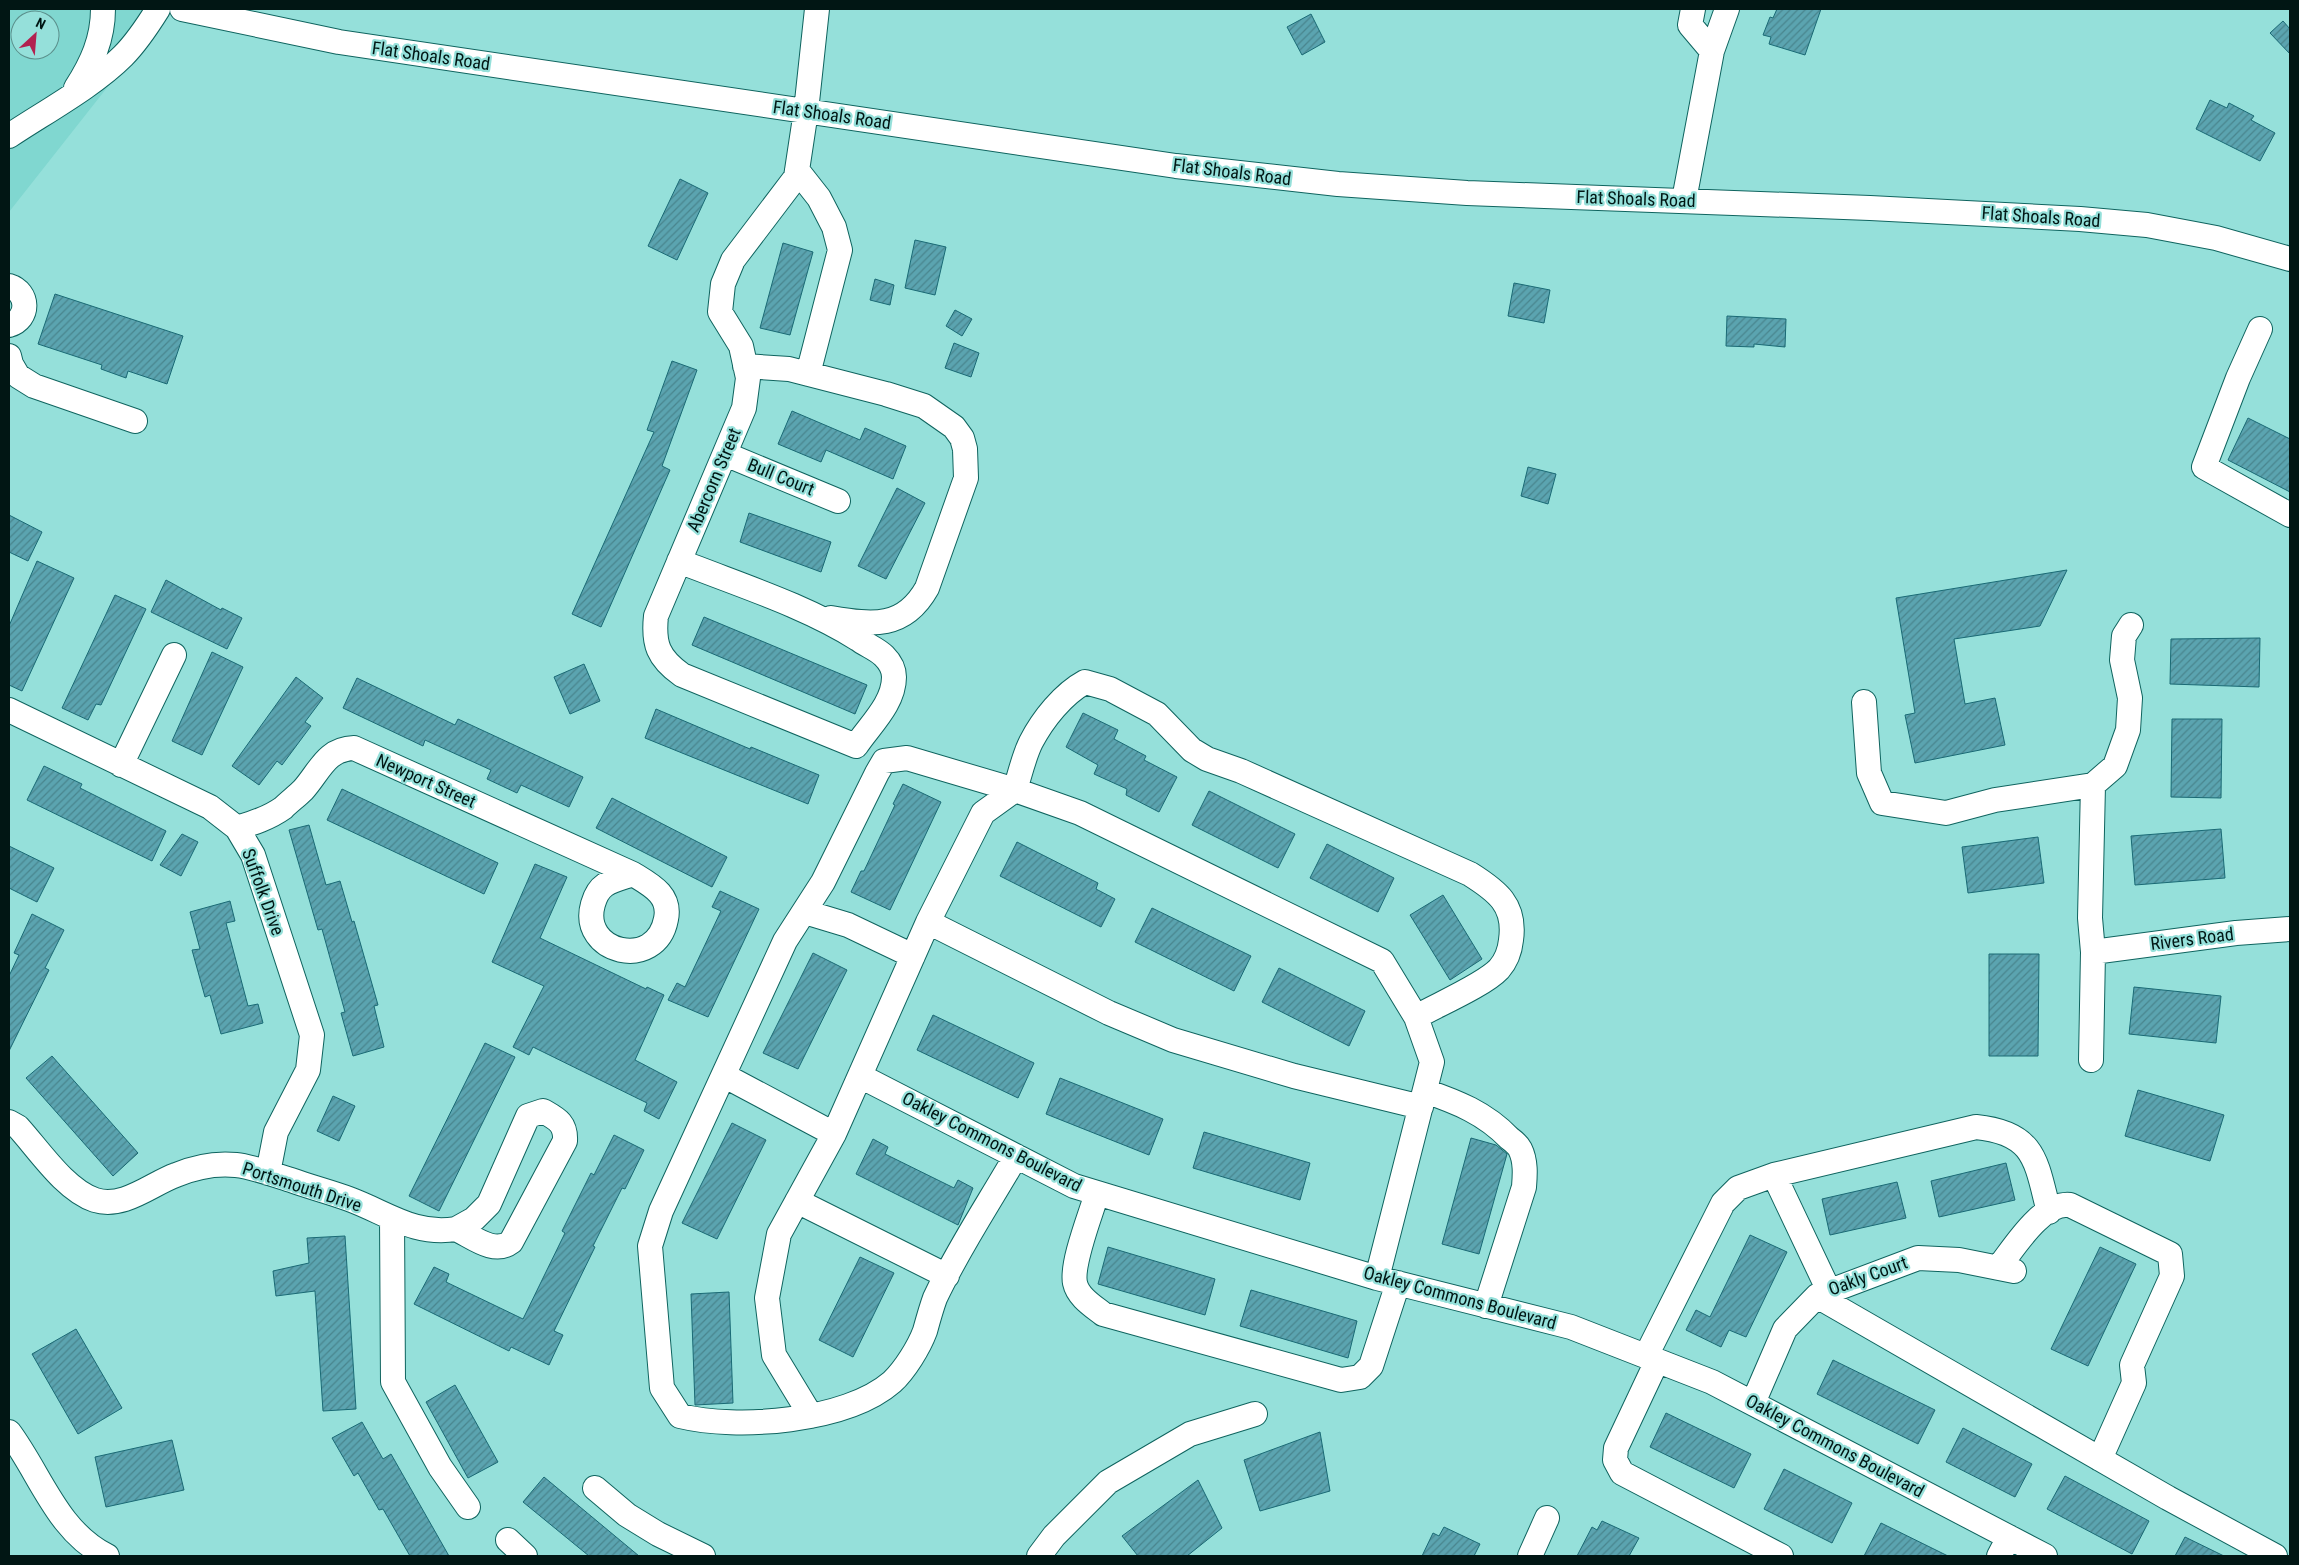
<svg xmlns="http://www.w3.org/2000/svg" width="2299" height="1565" viewBox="0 0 2299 1565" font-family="'Roboto Condensed',sans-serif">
	<defs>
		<pattern id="building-hatch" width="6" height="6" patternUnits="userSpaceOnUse" patternTransform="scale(1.25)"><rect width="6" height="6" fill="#5ba4b0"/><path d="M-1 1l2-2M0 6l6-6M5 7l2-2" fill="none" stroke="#49858e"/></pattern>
	</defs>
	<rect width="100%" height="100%" fill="#95e0da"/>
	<path fill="#80d7d0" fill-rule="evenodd" d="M 9,9 L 169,9 L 9,212 ZM 20,20 L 50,20 L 50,50 L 20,50 Z"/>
	<path fill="url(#building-hatch)" stroke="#1a6a75" d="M 1777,9 L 1821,9 L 1805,55 L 1769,44 L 1771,37 L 1763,35 L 1770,17 L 1773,18 Z
		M 1311,14 L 1325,42 L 1302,55 L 1287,27 Z
		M 2283,21 L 2290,29 L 2290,54 L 2270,33 Z
		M 2210,100 L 2227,108 L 2229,103 L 2254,116 L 2251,120 L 2275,133 L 2260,161 L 2196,129 Z
		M 680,179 L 708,193 L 677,260 L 648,246 Z
		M 915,240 L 946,247 L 935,295 L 905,288 Z
		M 783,243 L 813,252 L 790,335 L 760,328 Z
		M 875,279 L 894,285 L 890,305 L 870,300 Z
		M 1514,283 L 1550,290 L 1544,323 L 1508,316 Z
		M 55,294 L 183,336 L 167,384 L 128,371 L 126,378 L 101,369 L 102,365 L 38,344 Z
		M 955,310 L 972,319 L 962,336 L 946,326 Z
		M 1727,316 L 1786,319 L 1785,347 L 1754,344 L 1754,347 L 1726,346 Z
		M 954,343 L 979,353 L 971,377 L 945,368 Z
		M 672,361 L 697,370 L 662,466 L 670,470 L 601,627 L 572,614 L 654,432 L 647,430 Z
		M 792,411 L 860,440 L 865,428 L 906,446 L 893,479 L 826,450 L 821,462 L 778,444 Z
		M 2248,418 L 2290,439 L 2290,492 L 2228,460 Z
		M 1528,467 L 1556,474 L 1548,504 L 1521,496 Z
		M 897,488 L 925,503 L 886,579 L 858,566 Z
		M 749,513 L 831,542 L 821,572 L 740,542 Z
		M 9,515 L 42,532 L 28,561 L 9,552 Z
		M 37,561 L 74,578 L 22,691 L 9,685 L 9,626 Z
		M 2067,570 L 2040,626 L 1954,639 L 1965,704 L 1995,698 L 2005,745 L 1915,763 L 1905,715 L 1915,713 L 1896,598 Z
		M 166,580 L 221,610 L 222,608 L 242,618 L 227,649 L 151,612 Z
		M 115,595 L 146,609 L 101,705 L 96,704 L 88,720 L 62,708 Z
		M 704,617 L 867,685 L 855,714 L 692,645 Z
		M 2260,638 L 2259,687 L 2170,684 L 2171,639 Z
		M 212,652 L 243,667 L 202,755 L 172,741 Z
		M 584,664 L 600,701 L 570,714 L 554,677 Z
		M 296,677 L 323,698 L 305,722 L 311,726 L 282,765 L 277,761 L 259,785 L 232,766 Z
		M 357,678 L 455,725 L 458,719 L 583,777 L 569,807 L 521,785 L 517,793 L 487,779 L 491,770 L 425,740 L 423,746 L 343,708 Z
		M 656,709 L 750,749 L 751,747 L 819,775 L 808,804 L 645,738 Z
		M 1083,713 L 1118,730 L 1114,739 L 1146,756 L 1144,760 L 1177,777 L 1159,812 L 1126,795 L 1127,789 L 1094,774 L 1098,765 L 1066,747 Z
		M 2172,719 L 2222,719 L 2221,798 L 2171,797 Z
		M 44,766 L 82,784 L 80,788 L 166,831 L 152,861 L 27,800 Z
		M 903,784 L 941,802 L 890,910 L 851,892 L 861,871 L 864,871 L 895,805 L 893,804 Z
		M 342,789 L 498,863 L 484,894 L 327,820 Z
		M 1209,791 L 1295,834 L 1278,868 L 1192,825 Z
		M 612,798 L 727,857 L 712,887 L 596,828 Z
		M 309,825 L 326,885 L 340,881 L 352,922 L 354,921 L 378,1005 L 374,1006 L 384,1047 L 353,1056 L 341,1013 L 345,1012 L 322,929 L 318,930 L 289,830 Z
		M 2221,829 L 2225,878 L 2135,885 L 2131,836 Z
		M 182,834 L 198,842 L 181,876 L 160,865 Z
		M 2038,837 L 2044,883 L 1968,893 L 1962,847 Z
		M 1017,842 L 1098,883 L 1096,889 L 1115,899 L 1101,927 L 1000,876 Z
		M 1327,844 L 1394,878 L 1378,912 L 1310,878 Z
		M 9,846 L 54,868 L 37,902 L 9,888 Z
		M 535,864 L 567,877 L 540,938 L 646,989 L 647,987 L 664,995 L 635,1060 L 677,1082 L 659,1119 L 644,1111 L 647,1103 L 533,1047 L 529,1055 L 513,1047 L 544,986 L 492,962 Z
		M 720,891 L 759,909 L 708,1017 L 668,1000 L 677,983 L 685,987 L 721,911 L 712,907 Z
		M 1443,895 L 1482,959 L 1450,980 L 1410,915 Z
		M 230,901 L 235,921 L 226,923 L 248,1006 L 258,1004 L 263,1023 L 221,1034 L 210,995 L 205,997 L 192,950 L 200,949 L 190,912 Z
		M 1152,908 L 1251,956 L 1234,991 L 1135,942 Z
		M 32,914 L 64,930 L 45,968 L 49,970 L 9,1051 L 9,976 L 19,955 L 14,953 Z
		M 813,953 L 847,970 L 798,1069 L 763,1053 Z
		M 1989,954 L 2039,954 L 2038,1056 L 1989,1056 Z
		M 1279,968 L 1365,1011 L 1349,1046 L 1262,1002 Z
		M 2134,987 L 2221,996 L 2216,1043 L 2129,1034 Z
		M 933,1015 L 1034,1063 L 1018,1098 L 917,1050 Z
		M 485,1043 L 515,1057 L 439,1211 L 409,1196 Z
		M 52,1056 L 138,1153 L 113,1176 L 26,1078 Z
		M 1060,1078 L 1163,1119 L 1149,1155 L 1046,1114 Z
		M 2138,1090 L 2224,1115 L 2210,1161 L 2125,1136 Z
		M 333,1096 L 355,1106 L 339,1141 L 317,1131 Z
		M 732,1123 L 766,1140 L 717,1239 L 682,1223 Z
		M 1204,1132 L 1310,1163 L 1300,1200 L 1193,1168 Z
		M 614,1135 L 644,1150 L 625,1189 L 622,1188 L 593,1246 L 595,1247 L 554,1331 L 563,1335 L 549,1365 L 511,1347 L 509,1351 L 414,1304 L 434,1267 L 449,1274 L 446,1282 L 523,1319 L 565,1233 L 562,1231 L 591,1173 L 594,1175 Z
		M 1471,1138 L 1496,1145 L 1507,1154 L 1479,1254 L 1442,1244 Z
		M 873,1139 L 888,1147 L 885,1154 L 954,1188 L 958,1180 L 973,1188 L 958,1225 L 856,1174 Z
		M 2006,1163 L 2015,1200 L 1939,1217 L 1931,1181 Z
		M 1897,1182 L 1906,1218 L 1830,1235 L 1822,1199 Z
		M 1750,1235 L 1787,1252 L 1746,1337 L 1729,1330 L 1721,1347 L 1686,1330 L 1696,1310 L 1710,1317 Z
		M 345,1236 L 356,1409 L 323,1411 L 315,1291 L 276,1296 L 273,1271 L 309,1263 L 307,1238 Z
		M 1108,1247 L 1215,1279 L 1205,1315 L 1098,1284 Z
		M 2100,1247 L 2136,1264 L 2088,1366 L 2051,1349 Z
		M 860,1257 L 894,1273 L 853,1357 L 819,1340 Z
		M 1251,1290 L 1357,1321 L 1348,1358 L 1240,1326 Z
		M 729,1292 L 733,1403 L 695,1405 L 691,1294 Z
		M 76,1329 L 122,1408 L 78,1434 L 32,1354 Z
		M 1833,1360 L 1935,1410 L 1918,1444 L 1817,1394 Z
		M 455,1385 L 498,1462 L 468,1478 L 426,1402 Z
		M 1666,1413 L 1751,1454 L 1734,1488 L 1650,1447 Z
		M 362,1422 L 383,1459 L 391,1454 L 449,1556 L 410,1556 L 383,1509 L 379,1510 L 358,1473 L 354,1476 L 332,1438 Z
		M 1963,1428 L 2032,1464 L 2015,1497 L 1946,1462 Z
		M 1320,1432 L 1330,1491 L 1260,1511 L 1244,1460 Z
		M 172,1440 L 184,1490 L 106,1507 L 95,1457 Z
		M 1784,1469 L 1852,1503 L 1832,1543 L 1764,1509 Z
		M 2065,1476 L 2149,1521 L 2132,1554 L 2047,1509 Z
		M 544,1477 L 639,1556 L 589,1556 L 523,1502 Z
		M 1198,1480 L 1222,1528 L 1187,1556 L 1138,1556 L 1122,1536 Z
		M 1602,1521 L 1639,1538 L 1629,1556 L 1577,1556 L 1592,1527 L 1597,1530 Z
		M 1881,1523 L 1948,1556 L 1864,1556 Z
		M 1444,1527 L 1480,1544 L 1474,1556 L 1422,1556 L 1433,1533 L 1439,1536 Z
		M 2185,1537 L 2224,1556 L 2175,1556 Z"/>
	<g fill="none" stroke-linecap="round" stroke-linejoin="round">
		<defs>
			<path id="minor" d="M 182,9 L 339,42 L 1176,166 L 1338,184 L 1467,193 L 1870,208 L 2080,219 L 2147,225 L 2216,238 L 2290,259
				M 1693,9 L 1690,25 L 1712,51
				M 76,88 C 92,63 103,39 103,9
				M 9,136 C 45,112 93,86 123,56 C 137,42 148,25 158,9
				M 797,170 L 819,198 L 834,227 L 840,250 L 808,374
				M 1684,200 L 1712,51 L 1727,9
				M 9,286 C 29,292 30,319 9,325
				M 2260,329 L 2238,378 L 2204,467 L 2290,515
				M 9,356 L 11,364 L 18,376 L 34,386 L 135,421
				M 745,366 L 789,369 L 886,394 L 924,406 L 954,427 L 962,438 L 965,449 L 966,478 L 927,588 C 904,629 873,625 831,618
				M 725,454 L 838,501
				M 679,561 C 739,585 804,605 858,639 C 866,645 877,649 884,656 C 889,661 894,669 894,677 C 894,704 869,726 856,746 L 682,675 C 658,658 653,644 656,616 L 744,408 L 748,378 L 741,346 L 720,312 L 723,284 L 733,260 L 796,177 L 806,111 L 817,9
				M 1864,702 L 1869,773 L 1882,803 L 1946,813 L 1995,800 L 2093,785 L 2115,766 L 2128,730 L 2130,698 L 2122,660 L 2124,636 L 2131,625
				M 9,710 L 210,807 L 237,828 L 253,855 L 312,1035 L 308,1070 L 276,1132 L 268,1173
				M 121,765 L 174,655
				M 237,828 C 253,823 269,818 283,808 C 289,802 297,796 303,790 C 320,771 326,749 354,748 L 633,874
				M 633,874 C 651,885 671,895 666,919 C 656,972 579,953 593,904 C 595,897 599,889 605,885 C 612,880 625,877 633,874 Z
				M 805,912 L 848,925 L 913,956
				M 928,922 L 1109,1013 L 1173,1040 L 1294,1076 L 1421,1107
				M 2093,952 L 2236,933 L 2290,929
				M 2091,1060 L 2093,952 L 2090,918 L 2093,785
				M 725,1076 L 834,1134
				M 860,1076 L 1074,1186 L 1377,1278 L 1571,1327 L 1712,1382 L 2045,1556
				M 1425,1091 C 1457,1102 1485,1113 1509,1138 C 1513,1141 1518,1145 1520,1149 C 1526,1161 1525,1175 1524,1187 L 1486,1306
				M 543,1111 C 557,1119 566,1123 565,1141 L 511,1242 C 494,1255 473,1237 456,1229 L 474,1219 L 489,1204 L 528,1116 Z
				M 9,1122 L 18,1127 C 39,1150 65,1190 95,1200 C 124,1209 151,1184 176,1175 C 195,1167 216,1163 236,1165 C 254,1167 274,1175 291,1180 C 310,1187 330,1192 349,1199 C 387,1213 415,1236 456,1229
				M 1016,1156 C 989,1203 958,1249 935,1298 C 931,1309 928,1320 925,1331 C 919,1347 905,1370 892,1382 C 846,1422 737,1430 680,1416 L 662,1388 L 650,1246 L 661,1211 L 785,941 L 823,882 L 877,773 L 884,761 L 907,758 L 1015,790 C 1020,774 1024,756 1031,742 C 1043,719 1063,694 1085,682 L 1110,689 L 1157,714 L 1192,750 L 1207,759 L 1241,771 L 1470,874 C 1497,891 1516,905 1511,940 C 1510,950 1506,961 1499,969 C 1484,985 1437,1005 1416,1017
				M 1774,1175 L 1829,1291
				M 1097,1193 C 1091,1214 1071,1263 1075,1283 C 1078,1297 1093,1306 1103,1314 L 1341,1380 L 1360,1377 L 1371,1366 L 1398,1283
				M 797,1201 L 947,1276
				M 392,1218 L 393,1382 L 440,1467 L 468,1507
				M 1998,1268 C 2014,1248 2041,1202 2070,1205 L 2170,1254 L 2172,1276 L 2132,1365 L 2134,1383 L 2100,1459
				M 1817,1296 L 2168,1498 L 2275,1556
				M 1646,1356 L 1723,1203 L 1738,1188 L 1774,1175 L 1976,1127 C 2036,1133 2036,1162 2049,1212
				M 1657,1361 L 1616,1448 L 1615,1460 L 1622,1473 L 1781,1556
				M 1753,1403 L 1785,1329 L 1817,1296 L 1918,1258 L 1959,1260 L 2014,1271
				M 811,1416 L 774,1355 L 767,1298 L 779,1234 L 834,1134 L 928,922 L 983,813 L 1015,790 L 1080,813 L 1382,961 L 1416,1017 L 1432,1062 L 1377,1278
				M 9,1432 C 41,1475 57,1531 107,1556
				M 595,1488 L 627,1515 L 658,1534 L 703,1556
				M 508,1540 L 525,1556
				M 1039,1556 L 1054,1536 L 1108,1482 L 1190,1434 L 1255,1414
				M 1530,1556 L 1547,1518
				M 1999,1556 L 2009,1537"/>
		</defs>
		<use href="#minor" stroke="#0f645f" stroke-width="26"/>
		<use href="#minor" stroke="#fff" stroke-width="24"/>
	</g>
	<g text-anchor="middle" stroke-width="4.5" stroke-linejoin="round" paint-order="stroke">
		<g font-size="18" fill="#011614" stroke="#95e0da">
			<text transform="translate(431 56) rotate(8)" y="6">Flat Shoals Road</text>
			<text transform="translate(832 115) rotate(8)" y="6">Flat Shoals Road</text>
			<text transform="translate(1232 172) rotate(7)" y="6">Flat Shoals Road</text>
			<text transform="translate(1636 199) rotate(2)" y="6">Flat Shoals Road</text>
			<text transform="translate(2041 217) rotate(4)" y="6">Flat Shoals Road</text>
			<text transform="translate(781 477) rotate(22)" y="6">Bull Court</text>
			<text transform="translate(714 480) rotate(-67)" y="6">Abercorn Street</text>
			<text transform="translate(426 781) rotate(24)" y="6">Newport Street</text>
			<text transform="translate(263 892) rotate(70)" y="6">Suffolk Drive</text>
			<text transform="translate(2192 939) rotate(-7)" y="6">Rivers Road</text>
			<text transform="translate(992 1142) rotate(27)" y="6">Oakley Commons Boulevard</text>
			<text transform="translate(302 1187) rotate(18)" y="6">Portsmouth Drive</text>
			<text transform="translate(1868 1276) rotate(-20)" y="6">Oakly Court</text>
			<text transform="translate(1460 1298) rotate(15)" y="6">Oakley Commons Boulevard</text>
			<text transform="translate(1835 1446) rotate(28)" y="6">Oakley Commons Boulevard</text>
		</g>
	</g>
	<rect width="2299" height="1565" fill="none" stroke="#011614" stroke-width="20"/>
	<g transform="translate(35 35) rotate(26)"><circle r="24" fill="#95e0da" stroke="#5a8f8b"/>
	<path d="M0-4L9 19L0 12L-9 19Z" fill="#b2214f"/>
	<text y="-8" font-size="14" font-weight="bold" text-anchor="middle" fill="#011614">N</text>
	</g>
</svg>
